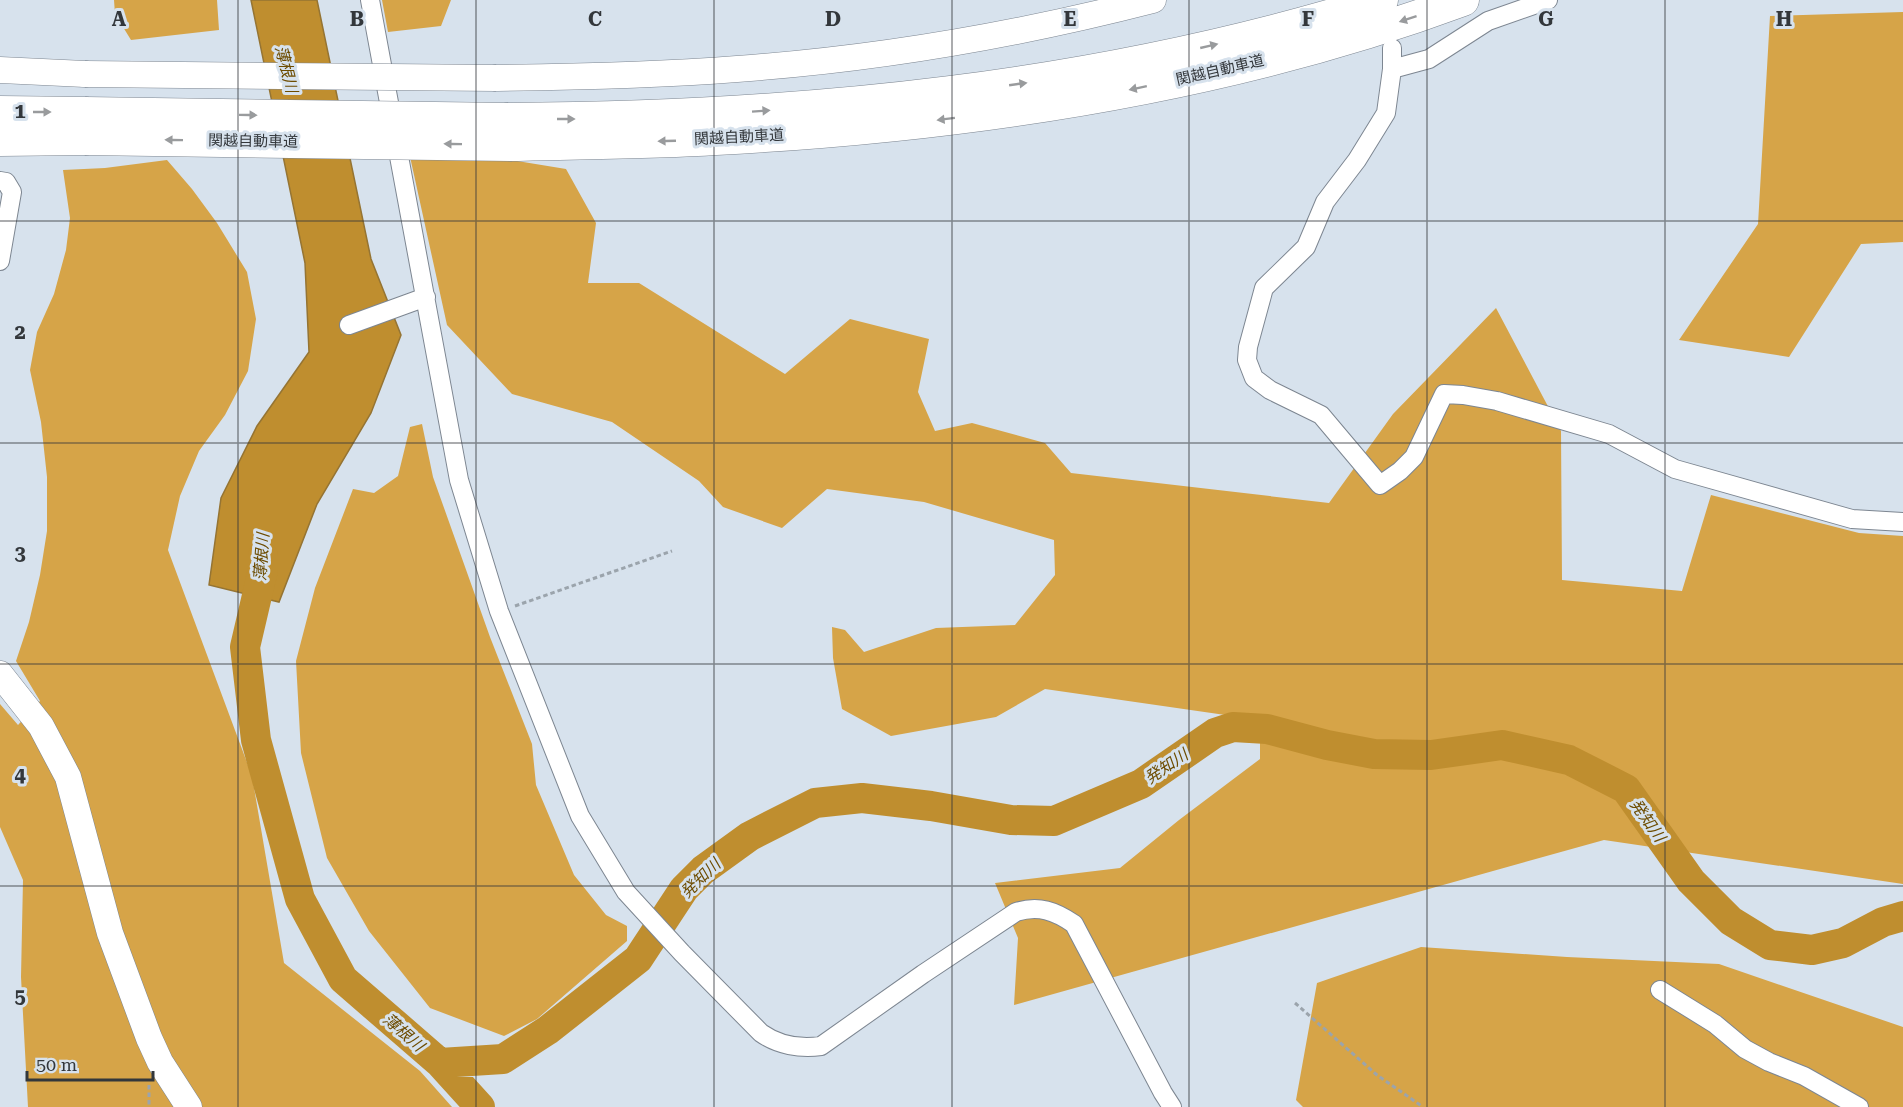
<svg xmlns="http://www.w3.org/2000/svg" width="1903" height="1107" viewBox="0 0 1903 1107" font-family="'Roboto Serif','Noto Sans JP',serif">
	<rect width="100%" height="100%" fill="#d7e2ed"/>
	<path fill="#d6a448" d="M 114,0 L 217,0 L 219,30 L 131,40 L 115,14 Z
		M 382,0 L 451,0 L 441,26 L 388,32 Z
		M 1903,12 L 1903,242 L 1861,244 L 1789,357 L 1679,340 L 1758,224 L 1770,16 Z
		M 407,143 L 566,169 L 596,223 L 588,283 L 639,283 L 785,374 L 850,319 L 929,339 L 918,392 L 935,431 L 972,423 L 1045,443 L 1071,473 L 1329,503 L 1393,414 L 1496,308 L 1561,431 L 1562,580 L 1682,591 L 1711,495 L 1859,533 L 1903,536 L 1903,884 L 1604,840 L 1014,1005 L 1018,938 L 995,883 L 1120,868 L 1179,820 L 1260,759 L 1260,720 L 1045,689 L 996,717 L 891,736 L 842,709 L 833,658 L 832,627 L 845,630 L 864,652 L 936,628 L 1015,625 L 1055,575 L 1054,540 L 924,502 L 827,489 L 782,528 L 723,507 L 699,481 L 612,422 L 512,394 L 447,325 Z
		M 167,160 L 192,189 L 217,223 L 247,272 L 256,319 L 248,371 L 225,415 L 199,451 L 180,496 L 168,550 L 252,776 L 284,963 L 420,1071 L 452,1107 L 28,1107 L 21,977 L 23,880 L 0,827 L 0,704 L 18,725 L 40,701 L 16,661 L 29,622 L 40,575 L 47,531 L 47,477 L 41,422 L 30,370 L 37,332 L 54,294 L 66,250 L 70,218 L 63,170 L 105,168 Z
		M 422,424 L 433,477 L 490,637 L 532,744 L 536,785 L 574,875 L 606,915 L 627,926 L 627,941 L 537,1019 L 504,1036 L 430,1008 L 369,931 L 327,858 L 301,753 L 296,661 L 315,588 L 353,489 L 374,493 L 398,476 L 410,427 Z
		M 1421,947 L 1567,957 L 1719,964 L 1903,1027 L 1903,1107 L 1303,1107 L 1296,1100 L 1317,983 Z"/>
	<path fill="#bf8e2f" stroke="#957433" stroke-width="1.5" d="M 251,0 L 317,0 L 371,259 L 401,335 L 371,413 L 317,504 L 279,602 L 209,585 L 221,498 L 257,426 L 309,352 L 305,263 Z"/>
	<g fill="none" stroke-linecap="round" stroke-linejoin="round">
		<path stroke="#bf8e2f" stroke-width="30" d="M 263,556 L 263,570 L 245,647 L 256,740 L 300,899 L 343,979 L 440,1063 L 480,1107
			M 440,1063 L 503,1059 L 548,1030 L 638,959 L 684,889 L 703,870 L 750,836 L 815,803 L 862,798 L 931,806 L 1011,820 L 1054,821 L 1141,784 L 1215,733 L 1233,727 L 1267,729 L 1327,745 L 1374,754 L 1431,755 L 1502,745 L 1569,760 L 1626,789 L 1691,881 L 1731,921 L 1770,945 L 1812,950 L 1843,943 L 1883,922 L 1903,916"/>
		<defs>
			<path id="street" d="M 370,0 L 459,480 L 499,611 L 580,816 L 626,892 L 682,953 L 761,1033 C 778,1045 800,1049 821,1046 L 923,974 L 1016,912 C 1039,905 1055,911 1074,924 L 1163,1093 L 1172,1107
				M 1392,48 L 1392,69 L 1386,113 L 1357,160 L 1325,202 L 1306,247 L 1264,288 L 1248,347 L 1247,360 L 1254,378 L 1270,390 L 1321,415 L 1380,485 L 1400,471 L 1414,457 L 1444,394 L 1463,395 L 1497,401 L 1609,434 L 1675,469 L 1852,519 L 1903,522
				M 1392,69 L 1429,59 L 1488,21 L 1548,0
				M 0,181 L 6,182 L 12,192 L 0,261
				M 349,325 L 426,297
				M 1660,990 L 1715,1024 L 1745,1049 L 1769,1062 L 1804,1076 L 1859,1107"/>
			<path id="secondary" d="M 0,70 L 85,74
				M 496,78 C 577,77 657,75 737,69 C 877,59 1017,35 1153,0
				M 0,674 L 41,726 L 68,777 L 110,933 L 149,1038 L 160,1062 L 189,1107"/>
			<path id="highway" d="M 0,112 L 85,113
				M 508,119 C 805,117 1096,89 1382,0
				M 0,140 L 85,139
				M 512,145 C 580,143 648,143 716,139 C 964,126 1229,87 1463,0"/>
		</defs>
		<use href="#street" stroke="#7d8691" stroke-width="20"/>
		<use href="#secondary" stroke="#7d8691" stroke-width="27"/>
		<use href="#highway" stroke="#7d8691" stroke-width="33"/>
		<path stroke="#9ba4ac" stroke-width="3" stroke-dasharray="4.5 3" stroke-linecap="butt" d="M 515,606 L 672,551
			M 1295,1003 L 1377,1075 L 1423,1107
			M 149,1085 L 149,1107"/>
		<use href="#street" stroke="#fff" stroke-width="18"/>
		<use href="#secondary" stroke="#fff" stroke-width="26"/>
		<use href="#highway" stroke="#fff" stroke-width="32"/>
		<defs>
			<path id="secondary-bridge" d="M 85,74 L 496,78"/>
			<path id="highway-bridge" d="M 85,113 L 508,119
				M 85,139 L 512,145"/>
		</defs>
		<use href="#secondary-bridge" stroke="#7d8691" stroke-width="27" stroke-linecap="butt"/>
		<use href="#highway-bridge" stroke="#7d8691" stroke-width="33" stroke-linecap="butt"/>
		<use href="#secondary-bridge" stroke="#fff" stroke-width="26"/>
		<use href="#highway-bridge" stroke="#fff" stroke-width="32"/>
	</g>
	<defs><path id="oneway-solid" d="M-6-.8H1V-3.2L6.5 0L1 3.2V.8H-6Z" transform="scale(1.5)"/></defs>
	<g fill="#999b9d">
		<use href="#oneway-solid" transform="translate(1408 19) rotate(162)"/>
		<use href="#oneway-solid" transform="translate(1209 46) rotate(-13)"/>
		<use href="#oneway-solid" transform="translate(1018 84) rotate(-8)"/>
		<use href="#oneway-solid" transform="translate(1138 88) rotate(168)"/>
		<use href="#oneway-solid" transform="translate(761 111) rotate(-4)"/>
		<use href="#oneway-solid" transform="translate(42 112)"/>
		<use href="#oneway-solid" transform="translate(248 115) rotate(1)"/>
		<use href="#oneway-solid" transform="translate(566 119)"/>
		<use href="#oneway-solid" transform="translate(946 119) rotate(173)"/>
		<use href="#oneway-solid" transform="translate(174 140) rotate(-179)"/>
		<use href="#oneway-solid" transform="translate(667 141) rotate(178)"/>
		<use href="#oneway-solid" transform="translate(453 144) rotate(-179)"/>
	</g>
	<path fill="none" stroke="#33373b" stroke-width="1.5" stroke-opacity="0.55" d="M 238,0 L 238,1107M 476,0 L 476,1107M 714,0 L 714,1107M 952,0 L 952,1107M 1189,0 L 1189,1107M 1427,0 L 1427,1107M 1665,0 L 1665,1107M 0,221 L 1903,221M 0,443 L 1903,443M 0,664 L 1903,664M 0,886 L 1903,886"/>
	<g text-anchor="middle" stroke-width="6" stroke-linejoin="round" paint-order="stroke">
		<g font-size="15" fill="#33373b" stroke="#d7e2ed">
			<text transform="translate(1220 70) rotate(-13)" y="5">関越自動車道</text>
			<text transform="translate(739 137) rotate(-3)" y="5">関越自動車道</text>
			<text transform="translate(253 141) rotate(1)" y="5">関越自動車道</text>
		</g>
		<g font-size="16" font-style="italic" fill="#6d4c00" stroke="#d7e2ed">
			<text transform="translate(287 69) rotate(76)" y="6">薄根川</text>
			<text transform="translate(261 557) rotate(-86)" y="6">薄根川</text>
			<text transform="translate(1166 766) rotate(-34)" y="6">発知川</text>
			<text transform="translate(1648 820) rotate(55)" y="6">発知川</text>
			<text transform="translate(700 878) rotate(-44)" y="6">発知川</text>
			<text transform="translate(404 1032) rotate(41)" y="6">薄根川</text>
		</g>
	</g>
	<g font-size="20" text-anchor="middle" font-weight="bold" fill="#33373b" stroke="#d7e2ed" stroke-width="6" stroke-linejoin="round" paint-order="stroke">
		<text x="119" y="26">A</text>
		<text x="357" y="26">B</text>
		<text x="595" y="26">C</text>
		<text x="833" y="26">D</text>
		<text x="1070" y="26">E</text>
		<text x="1308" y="26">F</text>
		<text x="1546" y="26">G</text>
		<text x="1784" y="26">H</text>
		<text x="20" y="118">1</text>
		<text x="20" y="339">2</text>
		<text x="20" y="560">3</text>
		<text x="20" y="782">4</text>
		<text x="20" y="1003">5</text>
	</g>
	<path d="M27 1071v9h126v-9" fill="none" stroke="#33373b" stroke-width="3"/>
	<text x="36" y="1071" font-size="18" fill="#33373b" stroke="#d7e2ed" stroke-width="4.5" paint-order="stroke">50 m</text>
</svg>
